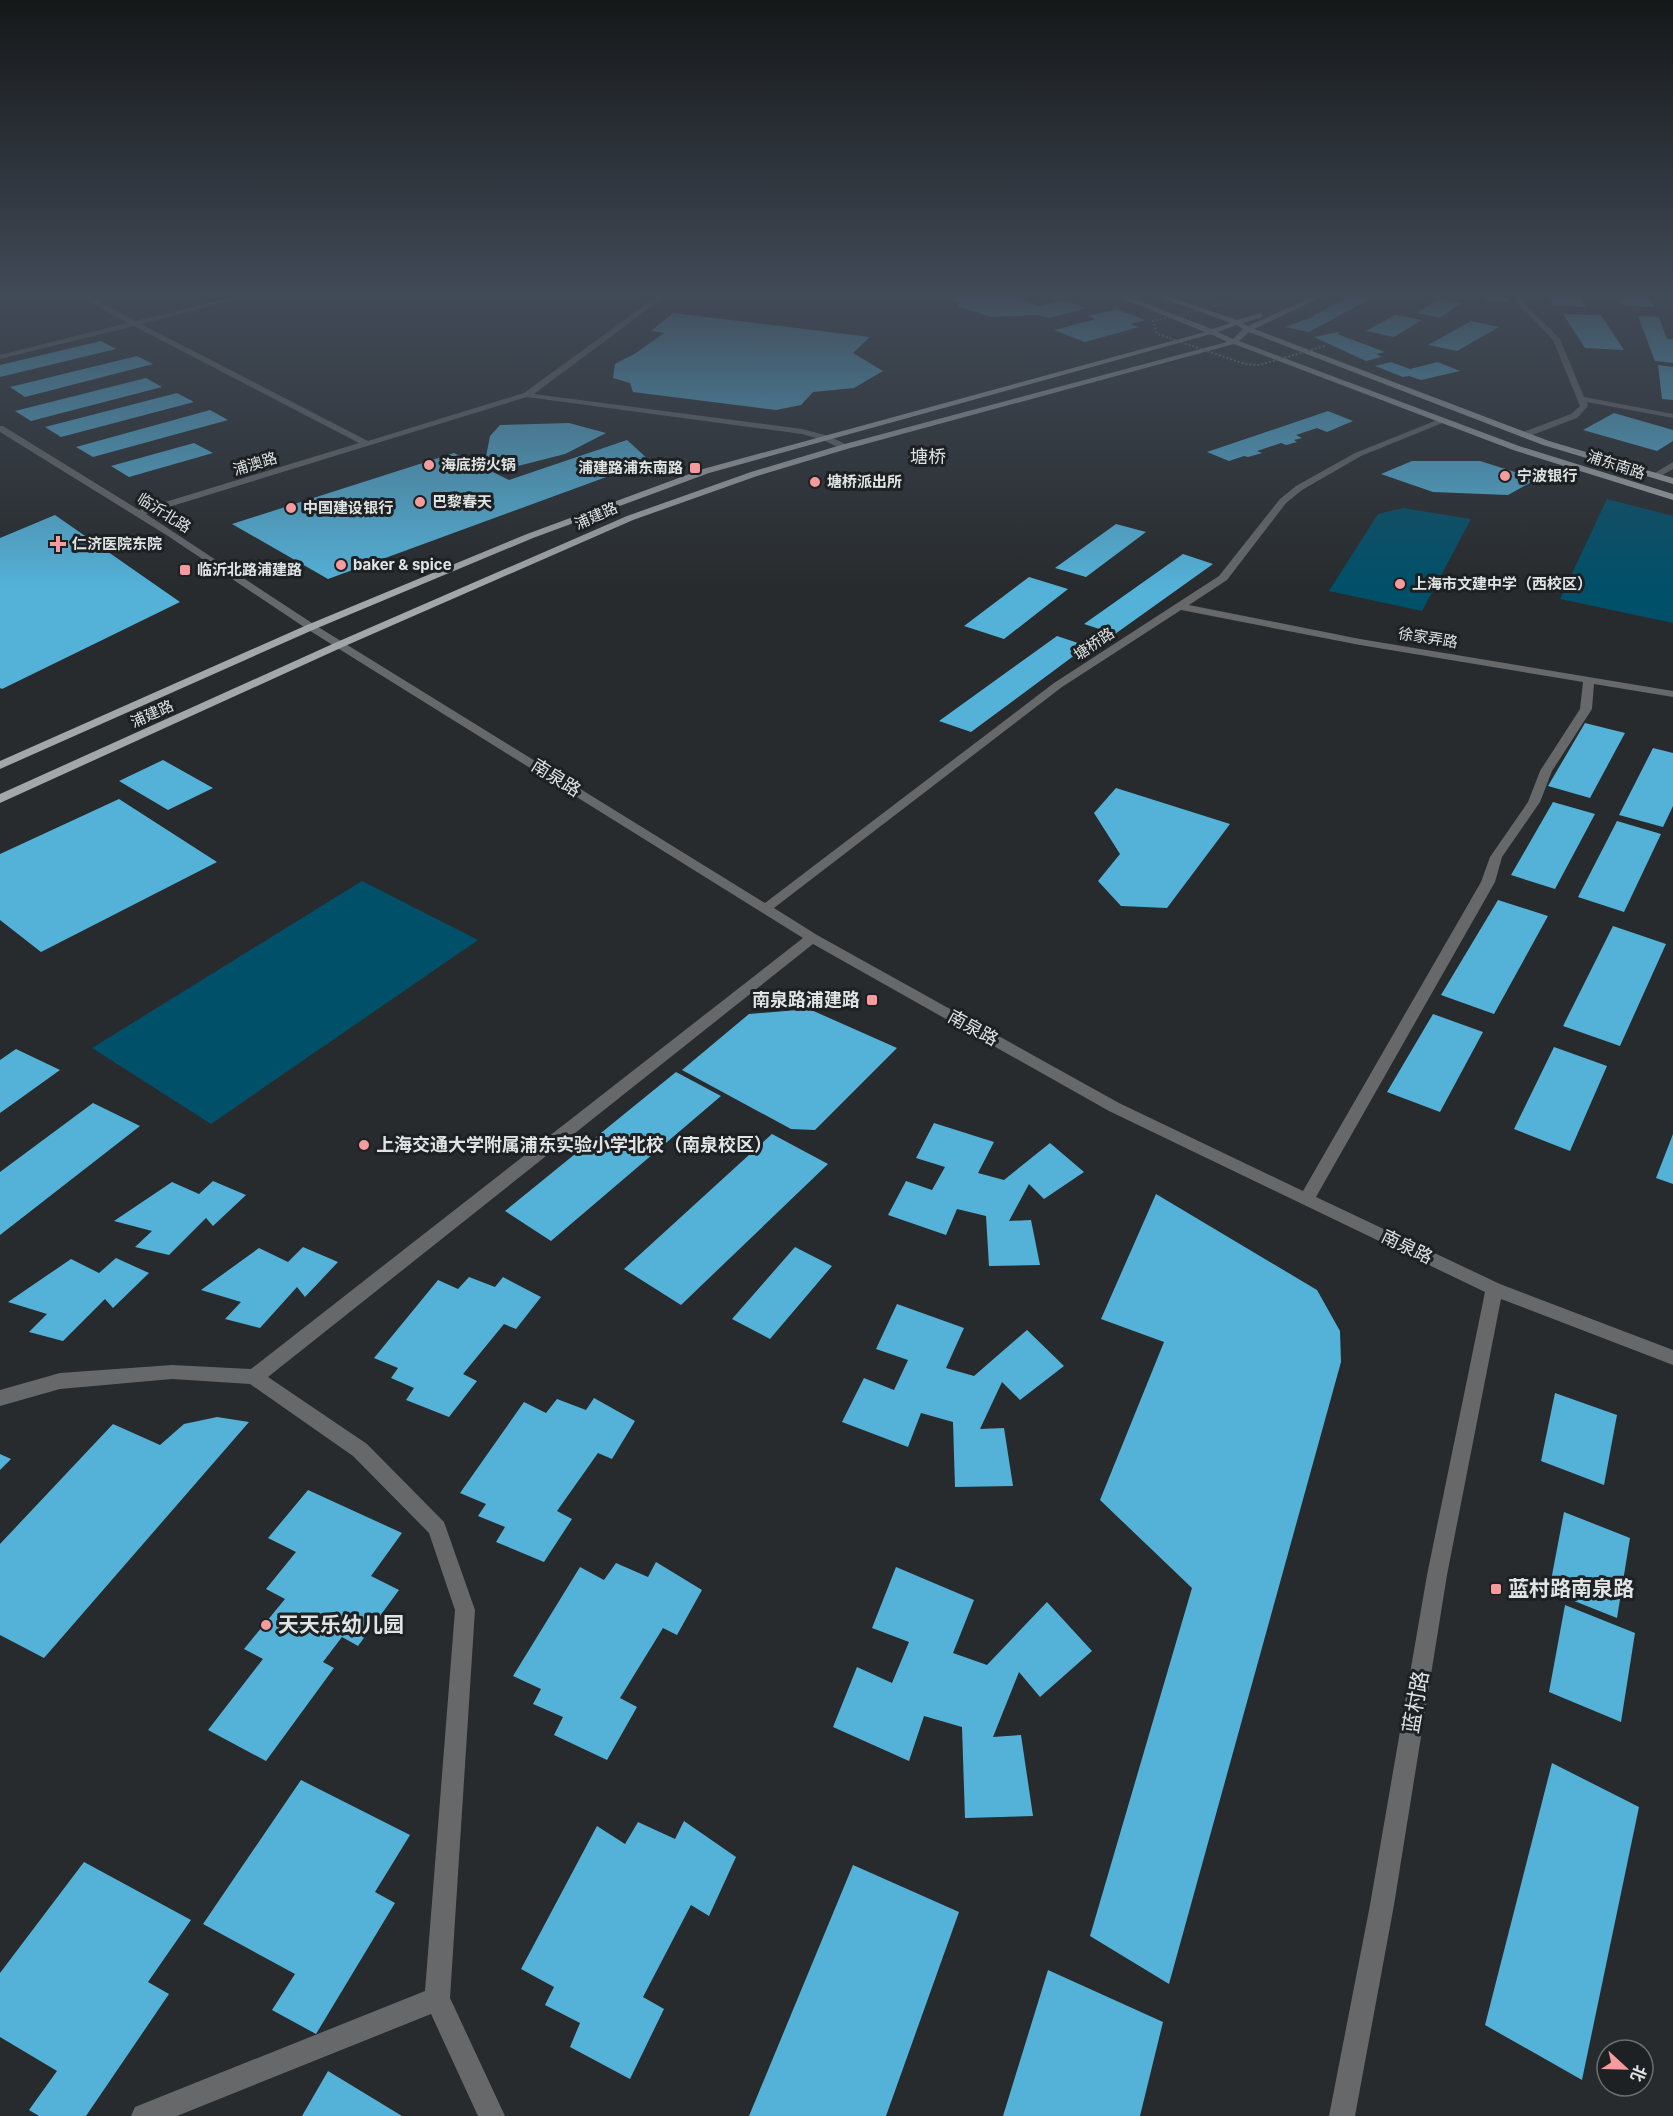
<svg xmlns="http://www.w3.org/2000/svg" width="1673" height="2116" viewBox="0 0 1673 2116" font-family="Inter,'Noto Sans SC',sans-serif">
	<rect width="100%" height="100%" fill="#272b2d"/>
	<path fill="#00506a" d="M 1607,499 L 1673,516 L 1673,623 L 1560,599 Z
		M 1403,508 L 1471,519 L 1422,611 L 1329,591 L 1378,514 Z
		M 362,881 L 478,940 L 211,1124 L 92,1048 Z"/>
	<path fill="#54b2d9" d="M 954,294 L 1025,294 L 1020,299 L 1040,306 L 1063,300 L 1087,308 L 1049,318 L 1037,315 L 992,317 L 957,306 L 960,303 L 951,297 Z
		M 1223,294 L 1266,294 L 1239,299 Z
		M 1348,294 L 1379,294 L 1309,332 L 1285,327 L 1315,316 L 1312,316 L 1348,297 L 1344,296 Z
		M 1483,294 L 1506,294 L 1509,302 L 1486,301 Z
		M 1547,294 L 1578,294 L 1586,307 L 1553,305 Z
		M 1616,294 L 1645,294 L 1655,307 L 1624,306 Z
		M 1438,299 L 1461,303 L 1440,318 L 1417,313 Z
		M 1116,309 L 1146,320 L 1130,324 L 1139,327 L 1085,342 L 1054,330 L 1096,319 L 1088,316 Z
		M 673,313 L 870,337 L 853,353 L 883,371 L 854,388 L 813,392 L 801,405 L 776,410 L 633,392 L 630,383 L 613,378 L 615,364 L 636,353 L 664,333 L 651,331 Z
		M 1563,314 L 1601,315 L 1624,350 L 1585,348 Z
		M 1395,315 L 1422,320 L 1394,337 L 1366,331 Z
		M 1638,316 L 1659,317 L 1667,339 L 1673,339 L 1673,363 L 1655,361 Z
		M 1471,321 L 1499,327 L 1457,351 L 1428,345 Z
		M 1338,332 L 1341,333 L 1337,334 L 1385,352 L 1376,354 L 1382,357 L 1366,361 L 1314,337 Z
		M 101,341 L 116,349 L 0,377 L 0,365 Z
		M 137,356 L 153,364 L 25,397 L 10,387 Z
		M 1391,362 L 1410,369 L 1438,362 L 1460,371 L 1421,380 L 1409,376 L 1403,377 L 1375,366 Z
		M 1658,365 L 1673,367 L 1673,400 L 1662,399 Z
		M 146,378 L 162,387 L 31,421 L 15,411 Z
		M 177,393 L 194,402 L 61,437 L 45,427 Z
		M 210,410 L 228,420 L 93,457 L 76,447 Z
		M 1328,411 L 1353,421 L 1327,432 L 1317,428 L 1296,435 L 1302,438 L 1294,440 L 1297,442 L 1286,445 L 1281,443 L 1257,451 L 1262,453 L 1248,457 L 1244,456 L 1229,461 L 1207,452 Z
		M 1614,413 L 1673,430 L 1673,441 L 1657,451 L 1583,430 Z
		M 569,423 L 606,433 L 565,454 L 506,469 L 485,462 L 490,436 L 500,425 Z
		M 627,440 L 650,461 L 328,579 L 232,524 L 454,453 L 509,480 Z
		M 194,443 L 213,453 L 129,477 L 111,466 Z
		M 1412,461 L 1480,461 L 1537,479 L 1508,495 L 1433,492 L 1381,474 Z
		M 55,515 L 180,602 L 2,689 L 0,688 L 0,538 Z
		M 1116,524 L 1146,532 L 1086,577 L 1055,568 Z
		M 1183,554 L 1213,564 L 1115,634 L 1084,624 Z
		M 1029,577 L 1068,589 L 1004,639 L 964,626 Z
		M 1057,636 L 1087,646 L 971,732 L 939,721 Z
		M 1585,723 L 1625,733 L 1590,798 L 1548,786 Z
		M 1653,748 L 1673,753 L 1673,806 L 1663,827 L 1619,815 Z
		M 163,760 L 213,788 L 168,810 L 119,781 Z
		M 1116,788 L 1230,824 L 1167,908 L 1121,906 L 1098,881 L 1120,854 L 1094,813 Z
		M 119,799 L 217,862 L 41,952 L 0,920 L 0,854 Z
		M 1553,802 L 1595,814 L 1555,889 L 1511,875 Z
		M 1617,821 L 1661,834 L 1624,912 L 1578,897 Z
		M 1498,900 L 1548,916 L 1494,1014 L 1441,995 Z
		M 1613,926 L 1666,944 L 1620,1046 L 1563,1026 Z
		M 809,1009 L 897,1048 L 815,1130 L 791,1129 L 682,1070 L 749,1014 Z
		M 1433,1014 L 1483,1032 L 1440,1112 L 1387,1092 Z
		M 1554,1047 L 1607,1066 L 1570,1151 L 1514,1129 Z
		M 16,1049 L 60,1070 L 0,1113 L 0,1060 Z
		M 676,1072 L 721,1096 L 551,1241 L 505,1211 Z
		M 93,1103 L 140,1126 L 0,1235 L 0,1172 Z
		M 934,1123 L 994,1142 L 978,1173 L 1004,1180 L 1050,1143 L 1084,1172 L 1044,1199 L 1029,1184 L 1009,1221 L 1031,1220 L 1040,1265 L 989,1266 L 986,1216 L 957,1209 L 946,1235 L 888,1215 L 906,1181 L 932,1190 L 945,1167 L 916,1158 Z
		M 772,1134 L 828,1164 L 681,1305 L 624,1269 Z
		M 1673,1134 L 1673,1184 L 1656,1178 Z
		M 213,1181 L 246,1195 L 213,1226 L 206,1218 L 169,1255 L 135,1247 L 152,1231 L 114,1221 L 172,1182 L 199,1194 Z
		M 1156,1194 L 1317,1290 L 1340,1331 L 1341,1362 L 1169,1984 L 1090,1936 L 1192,1588 L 1100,1500 L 1164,1342 L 1101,1319 Z
		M 303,1247 L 338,1262 L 305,1297 L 297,1287 L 260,1328 L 225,1319 L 241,1302 L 201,1290 L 259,1248 L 288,1262 Z
		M 795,1247 L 832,1266 L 770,1339 L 732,1319 Z
		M 116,1258 L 149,1273 L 113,1308 L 105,1299 L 63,1341 L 29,1332 L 47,1314 L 8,1302 L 71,1259 L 99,1273 Z
		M 469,1277 L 495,1287 L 503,1277 L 541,1297 L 516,1329 L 504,1324 L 463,1374 L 477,1381 L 449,1417 L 406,1400 L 414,1388 L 391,1378 L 398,1368 L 374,1358 L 438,1280 L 458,1289 Z
		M 897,1304 L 964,1328 L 946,1368 L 974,1376 L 1027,1330 L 1064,1366 L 1020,1400 L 1002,1382 L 980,1429 L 1004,1428 L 1013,1486 L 955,1487 L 953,1422 L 921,1413 L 908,1447 L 842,1422 L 864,1378 L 894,1390 L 908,1360 L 876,1349 Z
		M 1555,1393 L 1617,1415 L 1604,1485 L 1541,1461 Z
		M 594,1398 L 635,1421 L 612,1459 L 598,1453 L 557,1511 L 572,1519 L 544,1562 L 496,1542 L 505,1527 L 478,1516 L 486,1504 L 460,1493 L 524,1402 L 546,1413 L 557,1399 L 586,1410 Z
		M 217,1417 L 249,1422 L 44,1658 L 0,1635 L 0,1544 L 113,1424 L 160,1445 L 184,1424 Z
		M 0,1454 L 11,1459 L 0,1470 Z
		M 308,1490 L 402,1533 L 371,1576 L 399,1590 L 358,1646 L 342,1637 L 323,1662 L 334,1668 L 266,1761 L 208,1730 L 263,1659 L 244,1649 L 285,1599 L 266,1589 L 296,1552 L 268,1538 Z
		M 1564,1512 L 1630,1538 L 1617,1618 L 1549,1591 Z
		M 656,1562 L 702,1590 L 677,1635 L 663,1628 L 620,1698 L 637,1707 L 607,1760 L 554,1735 L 563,1717 L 533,1704 L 541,1689 L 513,1676 L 580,1567 L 604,1580 L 616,1563 L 648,1577 Z
		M 896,1567 L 974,1600 L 953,1653 L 987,1665 L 1047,1602 L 1092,1651 L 1040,1697 L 1019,1672 L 993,1737 L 1021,1735 L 1033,1816 L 965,1818 L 962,1727 L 924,1716 L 909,1761 L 833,1727 L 857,1667 L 892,1683 L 909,1642 L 872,1628 Z
		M 1565,1605 L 1635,1633 L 1621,1722 L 1549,1692 Z
		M 1552,1763 L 1639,1807 L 1582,2080 L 1485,2025 Z
		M 301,1780 L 410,1835 L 375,1892 L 395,1903 L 316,2034 L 272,2010 L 295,1974 L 203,1924 Z
		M 684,1821 L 736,1857 L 709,1916 L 691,1905 L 643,1997 L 664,2009 L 630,2079 L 570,2047 L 580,2023 L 545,2005 L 554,1987 L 521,1969 L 597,1826 L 625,1844 L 638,1822 L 675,1839 Z
		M 84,1862 L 191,1920 L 148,1982 L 169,1994 L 86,2116 L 39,2116 L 29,2110 L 57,2071 L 0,2037 L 0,1973 Z
		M 853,1865 L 959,1912 L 886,2116 L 749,2116 Z
		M 1048,1970 L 1163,2022 L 1140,2116 L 1003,2116 Z
		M 328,2071 L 402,2116 L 302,2116 Z"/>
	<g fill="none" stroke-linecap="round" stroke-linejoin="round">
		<path stroke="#828587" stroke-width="2" stroke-dasharray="2 2" stroke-linecap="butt" d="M 1084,294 L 1097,299"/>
		<path fill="#66686a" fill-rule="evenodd" d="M 75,294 L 84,294 L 136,321 L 245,294 L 257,294 L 141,324 L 368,441 L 524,393 L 660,294 L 668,294 L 534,394 L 802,429 L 829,436 L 847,445 L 848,447 L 844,450 L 823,440 L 802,434 L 527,397 L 146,514 L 315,625 L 765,903 L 1054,683 L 1219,576 L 1280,499 L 1296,486 L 1355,453 L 1442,418 L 1446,420 L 1445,422 L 1361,456 L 1302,490 L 1286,503 L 1227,580 L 1189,605 L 1360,639 L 1673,691 L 1673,697 L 1594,684 L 1592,709 L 1552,771 L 1540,802 L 1502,857 L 1495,882 L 1316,1197 L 1500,1284 L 1673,1350 L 1673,1365 L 1501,1299 L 1447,1575 L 1394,1905 L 1355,2116 L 1329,2116 L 1370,1905 L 1427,1575 L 1485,1292 L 1109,1111 L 813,944 L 268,1377 L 367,1444 L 444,1522 L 475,1610 L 450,1998 L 505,2116 L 478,2116 L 431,2014 L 177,2116 L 131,2116 L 135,2107 L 425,1991 L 455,1610 L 429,1533 L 353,1456 L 250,1384 L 172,1379 L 60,1389 L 0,1406 L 0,1390 L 60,1373 L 172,1365 L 251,1369 L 803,938 L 307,629 L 168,536 L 0,432 L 0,426 L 3,426 L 139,510 L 359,443 L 134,326 L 0,359 L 0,355 L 128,323 ZM 1181,610 L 1360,645 L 1583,682 L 1580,709 L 1540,771 L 1528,802 L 1490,857 L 1481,882 L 1303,1191 L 1119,1103 L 817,935 L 774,908 L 1062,687 Z
			M 1515,294 L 1521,294 L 1523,302 L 1560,339 L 1584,397 L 1673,414 L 1673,418 L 1587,402 L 1588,406 L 1577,418 L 1527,437 L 1521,437 L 1521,433 L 1571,414 L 1580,406 L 1553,340 L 1518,304 Z
			M 1673,462 L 1673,469 L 1657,478 L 1650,476 Z"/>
		<path fill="#a2a7a9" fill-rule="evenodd" d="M 1111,294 L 1121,294 L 1212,329 L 1231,323 L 1151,294 L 1161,294 L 1237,320 L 1262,313 L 1262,317 L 1243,323 L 1248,326 L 1319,294 L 1328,294 L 1254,329 L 1549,441 L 1673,478 L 1673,484 L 1543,445 L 1249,332 L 1239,341 L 1519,446 L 1673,494 L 1673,500 L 1513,450 L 1234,344 L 847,449 L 757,476 L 633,520 L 345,646 L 0,803 L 0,794 L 337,642 L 627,516 L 751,472 L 841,445 L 1227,342 L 1211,334 L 709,473 L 533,538 L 315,629 L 0,769 L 0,761 L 307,625 L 527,534 L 703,469 L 1205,332 ZM 1237,325 L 1243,329 L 1233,339 L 1218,332 Z"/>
		<path stroke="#828587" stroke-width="2" stroke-dasharray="2 2" stroke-linecap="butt" d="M 1228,303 L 1153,321 L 1157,334 L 1245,364 L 1259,365 L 1325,346"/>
	</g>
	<linearGradient id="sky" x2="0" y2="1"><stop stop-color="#151819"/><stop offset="0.5" stop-color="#414a57"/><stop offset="1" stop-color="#414a57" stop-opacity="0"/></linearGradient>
	<rect width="1673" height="590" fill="url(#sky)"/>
	<g fill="#f59b9d" stroke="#1d2123" stroke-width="2">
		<circle cx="429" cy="465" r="6"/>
		<rect x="689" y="462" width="12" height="12" rx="3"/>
		<circle cx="1505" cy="476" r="6"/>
		<circle cx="815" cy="482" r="6"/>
		<circle cx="420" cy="502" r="6"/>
		<circle cx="291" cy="508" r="6"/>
		<path d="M55 535h6v6h6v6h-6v6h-6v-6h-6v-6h6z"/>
		<circle cx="341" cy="565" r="6"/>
		<rect x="179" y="564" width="12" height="12" rx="3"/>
		<circle cx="1400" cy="584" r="6"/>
		<rect x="866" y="994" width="12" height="12" rx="3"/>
		<circle cx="364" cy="1145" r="6"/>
		<rect x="1490" y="1583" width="12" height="12" rx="3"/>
		<circle cx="266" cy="1625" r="6"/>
	</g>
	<g text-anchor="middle" stroke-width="6" stroke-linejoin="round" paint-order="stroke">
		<g font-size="15" fill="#e0e3e4" stroke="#1d2123">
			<text transform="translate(255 464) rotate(-17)" y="5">浦澳路</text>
			<text transform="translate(1616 465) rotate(18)" y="5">浦东南路</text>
			<text transform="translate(164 513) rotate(32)" y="5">临沂北路</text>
			<text transform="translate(596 516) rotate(-24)" y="5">浦建路</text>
			<text transform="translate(1428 638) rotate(9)" y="5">徐家弄路</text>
			<text transform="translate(1094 644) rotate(-34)" y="5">塘桥路</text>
			<text transform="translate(152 714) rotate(-24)" y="5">浦建路</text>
		</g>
		<g font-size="15" font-weight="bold" fill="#e0e3e4" stroke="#1d2123" text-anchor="start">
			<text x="441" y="470">海底捞火锅</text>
			<text x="683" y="473" text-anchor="end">浦建路浦东南路</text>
			<text x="1517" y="481">宁波银行</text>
			<text x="827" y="487">塘桥派出所</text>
			<text x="432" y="507">巴黎春天</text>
			<text x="303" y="513">中国建设银行</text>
			<text x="72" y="549">仁济医院东院</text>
			<text x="353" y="570">baker &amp; spice</text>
			<text x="197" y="575">临沂北路浦建路</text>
			<text x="1412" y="589">上海市文建中学（西校区）</text>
		</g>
		<g font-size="18" fill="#e0e3e4" stroke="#1d2123">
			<text x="928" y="463">塘桥</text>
		</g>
		<g font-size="18" fill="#e0e3e4" stroke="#1d2123">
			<text transform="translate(556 778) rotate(32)" y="6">南泉路</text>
			<text transform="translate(973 1028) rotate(29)" y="6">南泉路</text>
			<text transform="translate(1407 1247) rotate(26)" y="6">南泉路</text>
		</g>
		<g font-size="18" font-weight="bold" fill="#e0e3e4" stroke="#1d2123" text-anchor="end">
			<text x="860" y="1006">南泉路浦建路</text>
			<text x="376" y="1151" text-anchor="start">上海交通大学附属浦东实验小学北校（南泉校区）</text>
		</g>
		<g font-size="21" font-weight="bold" fill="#e0e3e4" stroke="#1d2123" text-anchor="start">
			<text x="1508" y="1596">蓝村路南泉路</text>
			<text x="278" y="1632">天天乐幼儿园</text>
		</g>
		<g font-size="21" fill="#e0e3e4" stroke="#1d2123">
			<text transform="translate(1416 1702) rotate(-80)" y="7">蓝村路</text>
		</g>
	</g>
	<g transform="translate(1625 2068) rotate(112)"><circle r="28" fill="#1d2123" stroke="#6b6f70" stroke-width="1.5"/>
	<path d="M0-4.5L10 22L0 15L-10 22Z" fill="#f59b9d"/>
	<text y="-9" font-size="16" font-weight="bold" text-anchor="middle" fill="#e0e3e4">北</text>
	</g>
</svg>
